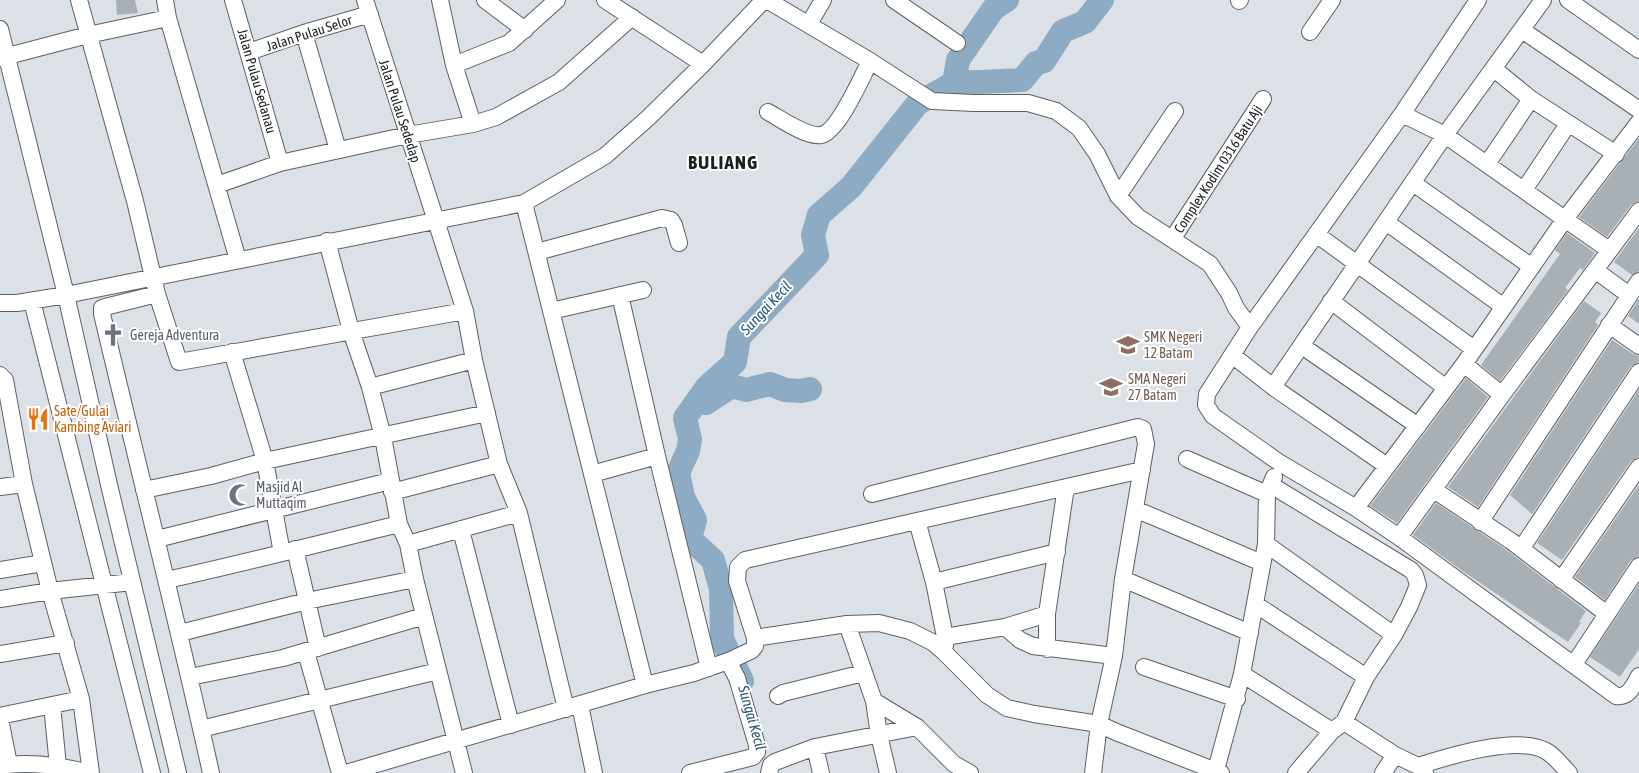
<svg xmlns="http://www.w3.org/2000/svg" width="1639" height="773" viewBox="0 0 1639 773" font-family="'Asap Condensed',sans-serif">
	<rect width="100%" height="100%" fill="#dbe1e7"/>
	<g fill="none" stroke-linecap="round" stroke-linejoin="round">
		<path stroke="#8dacc4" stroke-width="24" d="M 954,83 L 958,60 L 994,8 L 1007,0
			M 706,403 L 732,386 L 746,390 L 770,384 L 785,390 L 801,391 L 810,389
			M 742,681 L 722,639 L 721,589 L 713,560 L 690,539 L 695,520 L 683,497 L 678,473 L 688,451 L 690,439 L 685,418 L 707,387 L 735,362 L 739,337 L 817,255 L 813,235 L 819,215 L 851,187 L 918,103 L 954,83 L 1022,80 L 1036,63 L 1044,61 L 1063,31 L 1085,22 L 1102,0"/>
	</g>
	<path fill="#a9b0b5" d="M 116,0 L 135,0 L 138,13 L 117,15 Z
		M 1639,138 L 1639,201 L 1631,205 L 1607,237 L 1579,217 Z
		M 1639,228 L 1639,271 L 1632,275 L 1614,262 Z
		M 1567,233 L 1595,253 L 1583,270 L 1580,268 L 1565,288 L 1568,290 L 1500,381 L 1481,365 L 1560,254 L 1555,250 Z
		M 1639,299 L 1639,324 L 1628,316 Z
		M 1584,301 L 1601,313 L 1595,322 L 1598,325 L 1478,507 L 1448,487 Z
		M 1612,340 L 1633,354 L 1639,356 L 1639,362 L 1631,366 L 1532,514 L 1510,495 Z
		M 1466,378 L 1488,397 L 1397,523 L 1370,506 Z
		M 1639,390 L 1639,457 L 1631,461 L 1562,560 L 1537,543 Z
		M 1639,485 L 1639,556 L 1631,560 L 1605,600 L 1575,577 Z
		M 1436,503 L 1505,549 L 1586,611 L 1579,622 L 1581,623 L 1568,642 L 1464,572 L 1413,535 Z
		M 1639,584 L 1639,649 L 1620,677 L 1590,657 Z"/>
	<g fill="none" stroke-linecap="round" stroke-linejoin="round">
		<defs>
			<path id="minor" d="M 79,0 L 135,201 L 157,294 L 179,362 L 465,311
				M 165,0 L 168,18 L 238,260
				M 233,0 L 280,163
				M 365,0 L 465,311 L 474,360 L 499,464 L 519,513 L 566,709
				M 440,0 L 454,65 L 473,124
				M 485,0 L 525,30
				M 605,0 L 703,64
				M 767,0 L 870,61 L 932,101 L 974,103 L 1028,103 L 1056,111 L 1079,128 L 1097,154 L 1118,196 L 1138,217 L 1210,264 L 1229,293 L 1236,308 L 1250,327
				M 894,0 L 957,43
				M 1478,0 L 1402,114 L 1250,327 L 1207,394 L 1206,405 L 1213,416 L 1280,463 L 1356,508 L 1399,537 L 1616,696 C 1629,698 1633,686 1639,676
				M 1568,0 L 1639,50
				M 1239,1 L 1240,0
				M 809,24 L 823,0
				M 0,29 L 66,295 L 110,489 L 178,773
				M 1522,30 L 1639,110
				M 1310,32 L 1332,0
				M 304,33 L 338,150
				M 249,52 L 304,33 L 370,14
				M 0,58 L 88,35 L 168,18
				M 454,65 L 509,43 L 557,0
				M 1494,69 L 1531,99 L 1616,154
				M 768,112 C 781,119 806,137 821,135 C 838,132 862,77 870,61
				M 1402,114 L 1445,135 L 1609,250
				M 1487,164 L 1531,99
				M 1413,183 L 1532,267
				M 217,185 L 280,163 L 408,135 L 473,124 L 496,117 L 559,82 L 632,17
				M 1524,190 L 1568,124
				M 1118,196 L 1175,111
				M 524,203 L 645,685
				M 1386,222 L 1504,307
				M 1316,234 L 1474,349
				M 1173,238 L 1263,99
				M 327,241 L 351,331 L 370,387 L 383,437 L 399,524 L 408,544 L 415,579 L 464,773
				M 537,252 L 662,218 L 671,220 L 674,225 L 679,243
				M 1595,270 L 1629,295
				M 157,294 L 105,307 L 102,308 L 102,314 C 138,467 177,619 211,773
				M 620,295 L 657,456 L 709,668
				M 32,301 L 152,773
				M 1331,301 L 1446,388
				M 0,303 L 17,303 L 66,295 L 524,203 L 605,156 L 648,118 L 703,64 L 764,0
				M 551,311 L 643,290
				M 1609,325 L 1639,346
				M 1302,346 L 1418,426
				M 232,352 L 265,461 L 282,553
				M 1232,355 L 1273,387 L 1387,466
				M 1464,364 L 1502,395
				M 0,375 L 5,380 L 24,484 L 50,591 L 81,699 L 91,773
				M 370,387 L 474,360
				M 1273,387 L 1445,135 L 1543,0
				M 1187,459 L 1267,494
				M 592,474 L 657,456
				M 0,487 L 24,484
				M 144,490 L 211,476 L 265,461 L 487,413
				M 1434,490 L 1511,541 L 1607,614
				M 392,492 L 499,464
				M 872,494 L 1138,427 L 1143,429 L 1146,444 L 1123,579 L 1114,656 L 1099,724 L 1093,773
				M 1356,508 L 1464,364 L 1565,219 L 1639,122
				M 1135,509 L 1262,563
				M 917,521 L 934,582 L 945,637 L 945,646
				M 1480,522 L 1639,281
				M 461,530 L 511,725
				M 1399,537 L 1502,395 L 1639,211
				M 157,539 L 390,481
				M 408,544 L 519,513
				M 1266,544 L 1394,635
				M 295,549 L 318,648
				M 1521,549 L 1639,372
				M 0,570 L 43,563
				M 1123,579 L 1250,633
				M 167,580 C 245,563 322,543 399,524
				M 1561,580 L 1639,467
				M 934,582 L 1057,552
				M 0,599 L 50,591 L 132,582
				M 1255,604 L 1366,677
				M 847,624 L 874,701 L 879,735 L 888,773
				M 1005,627 L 1047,614
				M 180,633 L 307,601 L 415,579
				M 945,637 L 1005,627 L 1020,640 L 1033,646 L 1114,656
				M 755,638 L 737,581 L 738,567 L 745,560 L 1142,470
				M 1047,649 L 1047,614 L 1066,487
				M 306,652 L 340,773
				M 0,654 L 66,643
				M 1574,664 L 1639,566
				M 1144,667 L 1237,699
				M 1242,674 L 1332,731 L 1344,722 L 1366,677 L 1394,635 L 1409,607 L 1418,585 L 1415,575 L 1411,570 L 1271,485
				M 190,677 L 283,658 L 424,616
				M 778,696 L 783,693 L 863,673
				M 874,701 L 917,727 L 954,764 L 970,773
				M 52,705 L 58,766
				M 580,705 L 594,773
				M 0,716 L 81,699
				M 0,719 L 9,764
				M 1344,722 L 1395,755 L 1418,766 L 1425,772
				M 201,729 L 438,671
				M 815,747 L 821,773
				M 0,766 C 29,761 62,766 90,773
				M 1418,766 C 1449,756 1517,735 1546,751 C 1555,756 1562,766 1569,773
				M 1216,770 L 1242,674 L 1266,544 L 1267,494 L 1274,477
				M 346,773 L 645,685 L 694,673 L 731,660 L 752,650 L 755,646 L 755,638 L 847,624 L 879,623 L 910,631 L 932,642 L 945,653 L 987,695 L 1007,708 L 1034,714 L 1099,724 L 1116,732 L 1221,773
				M 690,773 L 753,757 L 757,752 L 757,745 L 737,678 L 728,661
				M 769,773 L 771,765 L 775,762 L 815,747 L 917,727
				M 1296,773 L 1332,731
				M 1383,773 L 1395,755"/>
		</defs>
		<use href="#minor" stroke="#5b6065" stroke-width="18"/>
		<use href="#minor" stroke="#fff" stroke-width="16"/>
	</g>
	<defs>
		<symbol id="church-bare" viewBox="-9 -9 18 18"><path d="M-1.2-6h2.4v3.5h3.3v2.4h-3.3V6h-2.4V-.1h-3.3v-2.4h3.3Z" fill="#6b7280" stroke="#fff" stroke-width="2.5" paint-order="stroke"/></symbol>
		<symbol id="school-bare" viewBox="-9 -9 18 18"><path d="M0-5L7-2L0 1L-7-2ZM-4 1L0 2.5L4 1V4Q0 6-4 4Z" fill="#8d6e63" stroke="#fff" stroke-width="2.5" paint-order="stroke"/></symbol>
		<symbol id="restaurant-bare" viewBox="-9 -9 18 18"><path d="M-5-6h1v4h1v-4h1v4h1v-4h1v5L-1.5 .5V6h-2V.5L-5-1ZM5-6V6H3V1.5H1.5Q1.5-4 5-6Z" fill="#e8710a" stroke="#fff" stroke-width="2.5" paint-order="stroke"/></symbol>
		<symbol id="mosque-bare" viewBox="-9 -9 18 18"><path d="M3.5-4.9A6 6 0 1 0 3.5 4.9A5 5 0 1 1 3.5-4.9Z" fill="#6b7280" stroke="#fff" stroke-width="2.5" paint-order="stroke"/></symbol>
	</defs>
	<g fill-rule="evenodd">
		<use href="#church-bare" x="97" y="319" width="32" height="32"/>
		<use href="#school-bare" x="1112" y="329" width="32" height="32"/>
		<use href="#school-bare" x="1095" y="371" width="32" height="32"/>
		<use href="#restaurant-bare" x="22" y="403" width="32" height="32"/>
		<use href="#mosque-bare" x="224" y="479" width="32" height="32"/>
	</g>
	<g text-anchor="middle" stroke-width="4" stroke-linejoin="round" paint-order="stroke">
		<g font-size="14" fill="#1c1e20" stroke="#fff">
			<text transform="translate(309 33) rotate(-18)" y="5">Jalan Pulau Selor</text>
			<text transform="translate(257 81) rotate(74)" y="5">Jalan Pulau Sedanau</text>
			<text transform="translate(400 111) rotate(72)" y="5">Jalan Pulau Sededap</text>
			<text transform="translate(1218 169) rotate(-57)" y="5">Complex Kodim 0316 Batu Aji</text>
		</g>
		<g font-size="14" fill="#5b616d" stroke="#fff" text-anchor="start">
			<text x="130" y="340">Gereja Adventura</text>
			<text x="256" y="492">Masjid Al<tspan x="256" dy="16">Muttaqim</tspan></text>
		</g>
		<g font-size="14" fill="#785e54" stroke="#fff" text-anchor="start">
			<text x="1144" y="342">SMK Negeri<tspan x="1144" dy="16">12 Batam</tspan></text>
			<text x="1128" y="384">SMA Negeri<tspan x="1128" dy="16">27 Batam</tspan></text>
		</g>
		<g font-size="14" fill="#c56008" stroke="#fff" text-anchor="start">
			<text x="54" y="416">Sate/Gulai<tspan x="54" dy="16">Kambing Aviari</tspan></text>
		</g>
		<g font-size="15" font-style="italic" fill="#25577a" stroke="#fff">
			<text transform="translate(766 308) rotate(-47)" y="5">Sungai Kecil</text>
			<text transform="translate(752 718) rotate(74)" y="5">Sungai Kecil</text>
		</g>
		<g font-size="19" font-weight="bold" letter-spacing="1" fill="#1c1e20" stroke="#fff">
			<text x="723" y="169">BULIANG</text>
		</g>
	</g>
</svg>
